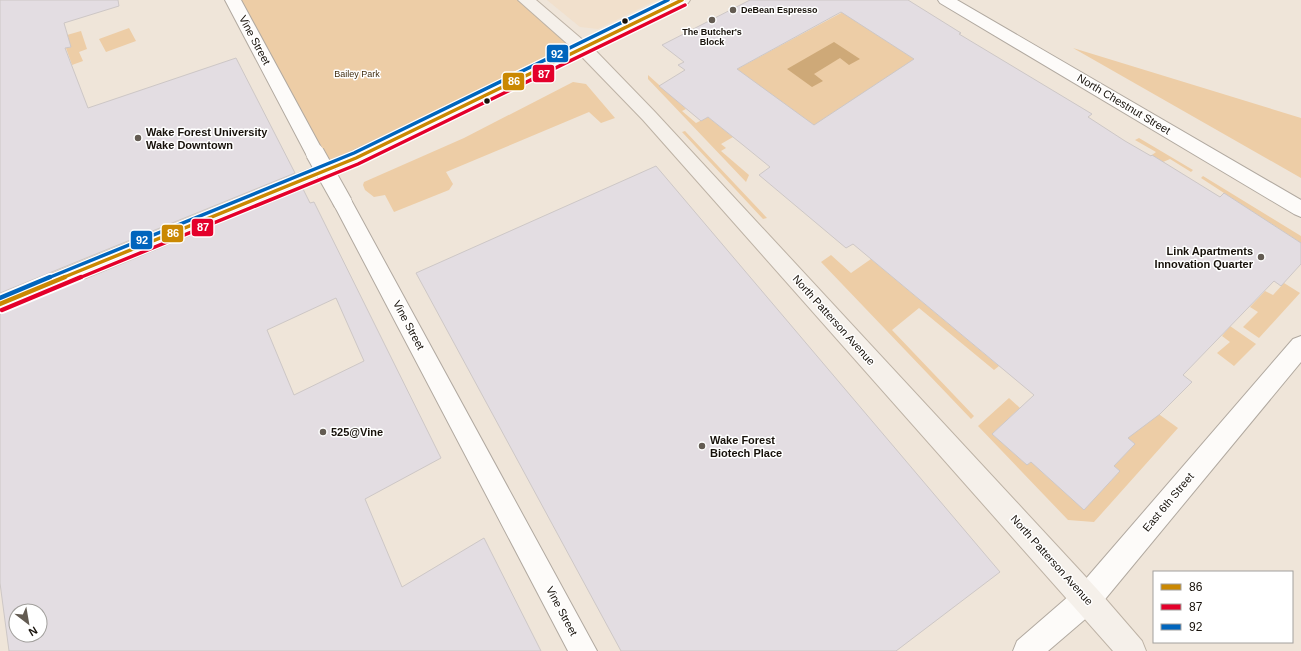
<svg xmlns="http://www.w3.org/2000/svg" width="1301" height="651" viewBox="0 0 1301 651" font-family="Arial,sans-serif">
	<rect width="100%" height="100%" fill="#efe5d9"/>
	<path fill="#f1e0cc" d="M 547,0 L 657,0 L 598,29 L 580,27 Z"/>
	<path fill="#edcda6" d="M 234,0 L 526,0 L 584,49 L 325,171 Z
		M 843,12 L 920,63 L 812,130 L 737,69 Z
		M 129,28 L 136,41 L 106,52 L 99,39 Z
		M 81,31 L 87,49 L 79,52 L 83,61 L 72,65 L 66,48 L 71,47 L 67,35 Z
		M 1073,48 L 1301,118 L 1301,178 Z
		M 648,75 L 686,109 L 682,111 L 696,123 L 708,117 L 733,137 L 721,144 L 726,148 L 721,151 L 749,175 L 746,182 L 648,79 Z
		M 573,82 L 586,84 L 615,118 L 601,123 L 589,112 L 446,172 L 453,184 L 449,190 L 394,212 L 385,195 L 374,197 L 365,190 L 363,185 L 364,182 L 464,138 Z
		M 685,131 L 767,218 L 763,219 L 682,132 Z
		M 1139,138 L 1193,170 L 1191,172 L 1170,159 L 1163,162 L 1152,155 L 1156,152 L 1135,140 Z
		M 1203,176 L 1301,236 L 1301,243 L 1201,178 Z
		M 831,255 L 851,273 L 871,259 L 999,366 L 994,370 L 919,308 L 892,330 L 974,416 L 971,419 L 821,262 Z
		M 1284,283 L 1300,293 L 1259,338 L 1243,327 L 1258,312 L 1250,307 L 1265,291 L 1273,295 Z
		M 1230,326 L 1256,344 L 1234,366 L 1217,353 L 1230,342 L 1222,336 Z
		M 1009,398 L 1020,408 L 992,434 L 1027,465 L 1036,457 L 1044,474 L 1084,509 L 1120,471 L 1114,466 L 1135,444 L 1116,428 L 1142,402 L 1178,428 L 1094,522 L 1068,520 L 978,426 Z"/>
	<path fill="#cea978" d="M 834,42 L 860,59 L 849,65 L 840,58 L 814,74 L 823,81 L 812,87 L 787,69 Z"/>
	<path fill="#e3dde2" stroke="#cdc7c6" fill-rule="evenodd" d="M 0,0 L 118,0 L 119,6 L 64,23 L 71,47 L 65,48 L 88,108 L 236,58 L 295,173 L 0,293 Z
		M 750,0 L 908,0 L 961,33 L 959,34 L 1092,114 L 1088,117 L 1125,141 L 1151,156 L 1152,155 L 1220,197 L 1224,193 L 1301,243 L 1301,264 L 1281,286 L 1274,281 L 1183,375 L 1192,382 L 1160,414 L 1128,438 L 1135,444 L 1114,466 L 1120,471 L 1084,510 L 1031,462 L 1027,465 L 992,434 L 1034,395 L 853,244 L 846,248 L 759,175 L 770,167 L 743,145 L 708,117 L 701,121 L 659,86 L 685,70 L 678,65 L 684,62 L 662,45 ZM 841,12 L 914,59 L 814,125 L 737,69 Z
		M 656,166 L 1000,572 L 896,651 L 621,651 L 416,273 Z
		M 303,189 L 310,203 L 314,202 L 441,458 L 365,499 L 402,587 L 484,538 L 541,651 L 9,651 L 0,583 L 0,314 ZM 336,298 L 364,361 L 294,395 L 267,330 ZM 16,611 L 40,611 L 40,635 L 16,635 Z"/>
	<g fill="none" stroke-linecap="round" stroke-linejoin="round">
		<defs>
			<path id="minor" d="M 225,0 L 241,0 L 324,153 L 322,158 L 315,160 L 308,158 Z
				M 938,0 L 957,0 L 1301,200 L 1301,217 L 1294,214 L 940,3 Z
				M 343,196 L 350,198 L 597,651 L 568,651 L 333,203 L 336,198 Z
				M 1301,336 L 1301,362 L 1097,609 L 1048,651 L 1013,651 L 1017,641 L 1077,589 L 1293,339 Z"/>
			<path id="major" d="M 518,0 L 536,0 L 584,41 L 669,0 L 690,0 L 688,3 L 594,49 L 655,112 L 1097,589 L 1142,641 L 1146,651 L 1113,651 L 643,120 L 581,56 L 363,163 L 0,313 L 0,295 L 349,153 L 571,47 Z"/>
		</defs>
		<use href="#minor" stroke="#b1a9a0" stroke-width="2"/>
		<use href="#major" stroke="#bdb2a5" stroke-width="2"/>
		<use href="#minor" fill="#fdfbf9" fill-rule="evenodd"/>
		<use href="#major" fill="#f5f0ea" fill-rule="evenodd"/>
		<defs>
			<path id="minor-bridge" d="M 315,153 L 343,203"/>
		</defs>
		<use href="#minor-bridge" stroke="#b1a9a0" stroke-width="20" stroke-linecap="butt"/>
		<use href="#minor-bridge" stroke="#fdfbf9" stroke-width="18"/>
		<defs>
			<path id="bus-1-far1" d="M 62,278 L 356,158 L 682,0"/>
			<path id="bus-1" d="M 0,304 L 65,277"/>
			<path id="bus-2-far1" d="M 79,278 L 358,164 L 685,5"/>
			<path id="bus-2" d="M 2,310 L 81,277"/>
			<path id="bus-3-far1" d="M 48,278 L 354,153 L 668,0"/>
			<path id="bus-3" d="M 0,298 L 50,277"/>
		</defs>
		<use href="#bus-1-far1" stroke="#fff" stroke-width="6"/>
		<use href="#bus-1" stroke="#fff" stroke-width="8"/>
		<use href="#bus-2-far1" stroke="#fff" stroke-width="6"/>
		<use href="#bus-2" stroke="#fff" stroke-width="8"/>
		<use href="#bus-3-far1" stroke="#fff" stroke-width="6"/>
		<use href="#bus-3" stroke="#fff" stroke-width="8"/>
		<use href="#bus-1-far1" stroke="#ca8802" stroke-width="3.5"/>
		<use href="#bus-1" stroke="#ca8802" stroke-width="4.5"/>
		<use href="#bus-2-far1" stroke="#e4002b" stroke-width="3.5"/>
		<use href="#bus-2" stroke="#e4002b" stroke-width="4.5"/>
		<use href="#bus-3-far1" stroke="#0065bd" stroke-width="3.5"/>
		<use href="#bus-3" stroke="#0065bd" stroke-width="4.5"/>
	</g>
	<g fill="#635b52" stroke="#fff" stroke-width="1.5">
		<circle cx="733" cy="10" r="4"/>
		<circle cx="712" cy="20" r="4"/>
		<circle cx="138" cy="138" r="4"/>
		<circle cx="1261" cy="257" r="4"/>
		<circle cx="323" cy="432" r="4"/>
		<circle cx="702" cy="446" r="4"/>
	</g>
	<g fill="#17110a" stroke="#fff" stroke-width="1.5">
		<circle cx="625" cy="21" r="3.5"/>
		<circle cx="487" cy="101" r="3.5"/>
	</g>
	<g text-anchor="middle" stroke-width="3" stroke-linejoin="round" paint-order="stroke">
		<g font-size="9" font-weight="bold" fill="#17110a" stroke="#fff" text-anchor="start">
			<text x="741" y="13">DeBean Espresso</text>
			<text x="712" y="35" text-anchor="middle">The Butcher's<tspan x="712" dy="10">Block</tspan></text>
		</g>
		<g font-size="9" fill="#422e11" stroke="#fff">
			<text x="357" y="77">Bailey Park</text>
		</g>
		<g font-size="11" fill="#17110a" stroke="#fff">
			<text transform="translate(255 40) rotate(62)" y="4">Vine Street</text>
			<text transform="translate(1124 104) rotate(31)" y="4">North Chestnut Street</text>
			<text transform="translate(834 320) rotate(48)" y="4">North Patterson Avenue</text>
			<text transform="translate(409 325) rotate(62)" y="4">Vine Street</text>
			<text transform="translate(1168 502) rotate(-50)" y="4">East 6th Street</text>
			<text transform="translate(1052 560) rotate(48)" y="4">North Patterson Avenue</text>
			<text transform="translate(562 611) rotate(62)" y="4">Vine Street</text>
		</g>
		<g font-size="11" font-weight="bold" fill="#17110a" stroke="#fff" text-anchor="start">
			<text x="146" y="136">Wake Forest University<tspan x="146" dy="13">Wake Downtown</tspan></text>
			<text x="1253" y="255" text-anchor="end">Link Apartments<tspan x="1253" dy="13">Innovation Quarter</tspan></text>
			<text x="331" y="436">525@Vine</text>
			<text x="710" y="444">Wake Forest<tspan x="710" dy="13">Biotech Place</tspan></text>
		</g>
	</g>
	<g stroke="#fff" stroke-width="1.5">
		<rect x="546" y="44" width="23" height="19" rx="4" fill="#0065bd"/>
		<rect x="532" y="64" width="23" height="19" rx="4" fill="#e4002b"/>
		<rect x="502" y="72" width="23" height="19" rx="4" fill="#ca8802"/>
		<rect x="191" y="218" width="23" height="19" rx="4" fill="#e4002b"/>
		<rect x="161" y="224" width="23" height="19" rx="4" fill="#ca8802"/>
		<rect x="130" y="230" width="23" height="20" rx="4" fill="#0065bd"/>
	</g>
	<g font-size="11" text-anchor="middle" font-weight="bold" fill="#fff">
		<text x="557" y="58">92</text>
		<text x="544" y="78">87</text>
		<text x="514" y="85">86</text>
		<text x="203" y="231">87</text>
		<text x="173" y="237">86</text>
		<text x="142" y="244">92</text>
	</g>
	<rect x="1153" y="571" width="140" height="72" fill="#ffffff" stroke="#a2a09d"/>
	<rect x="1161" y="584" width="20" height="6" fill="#ca8802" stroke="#a2a09d"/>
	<text x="1189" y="591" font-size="12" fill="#17110a">86</text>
	<rect x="1161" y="604" width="20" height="6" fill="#e4002b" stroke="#a2a09d"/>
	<text x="1189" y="611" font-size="12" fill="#17110a">87</text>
	<rect x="1161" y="624" width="20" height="6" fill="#0065bd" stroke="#a2a09d"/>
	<text x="1189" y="631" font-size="12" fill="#17110a">92</text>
	<g transform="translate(28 623) rotate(149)"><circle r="19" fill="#ffffff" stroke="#a2a09d"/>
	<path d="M0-3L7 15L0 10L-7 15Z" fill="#635b52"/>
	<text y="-6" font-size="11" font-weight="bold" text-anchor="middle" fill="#17110a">N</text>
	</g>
</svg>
